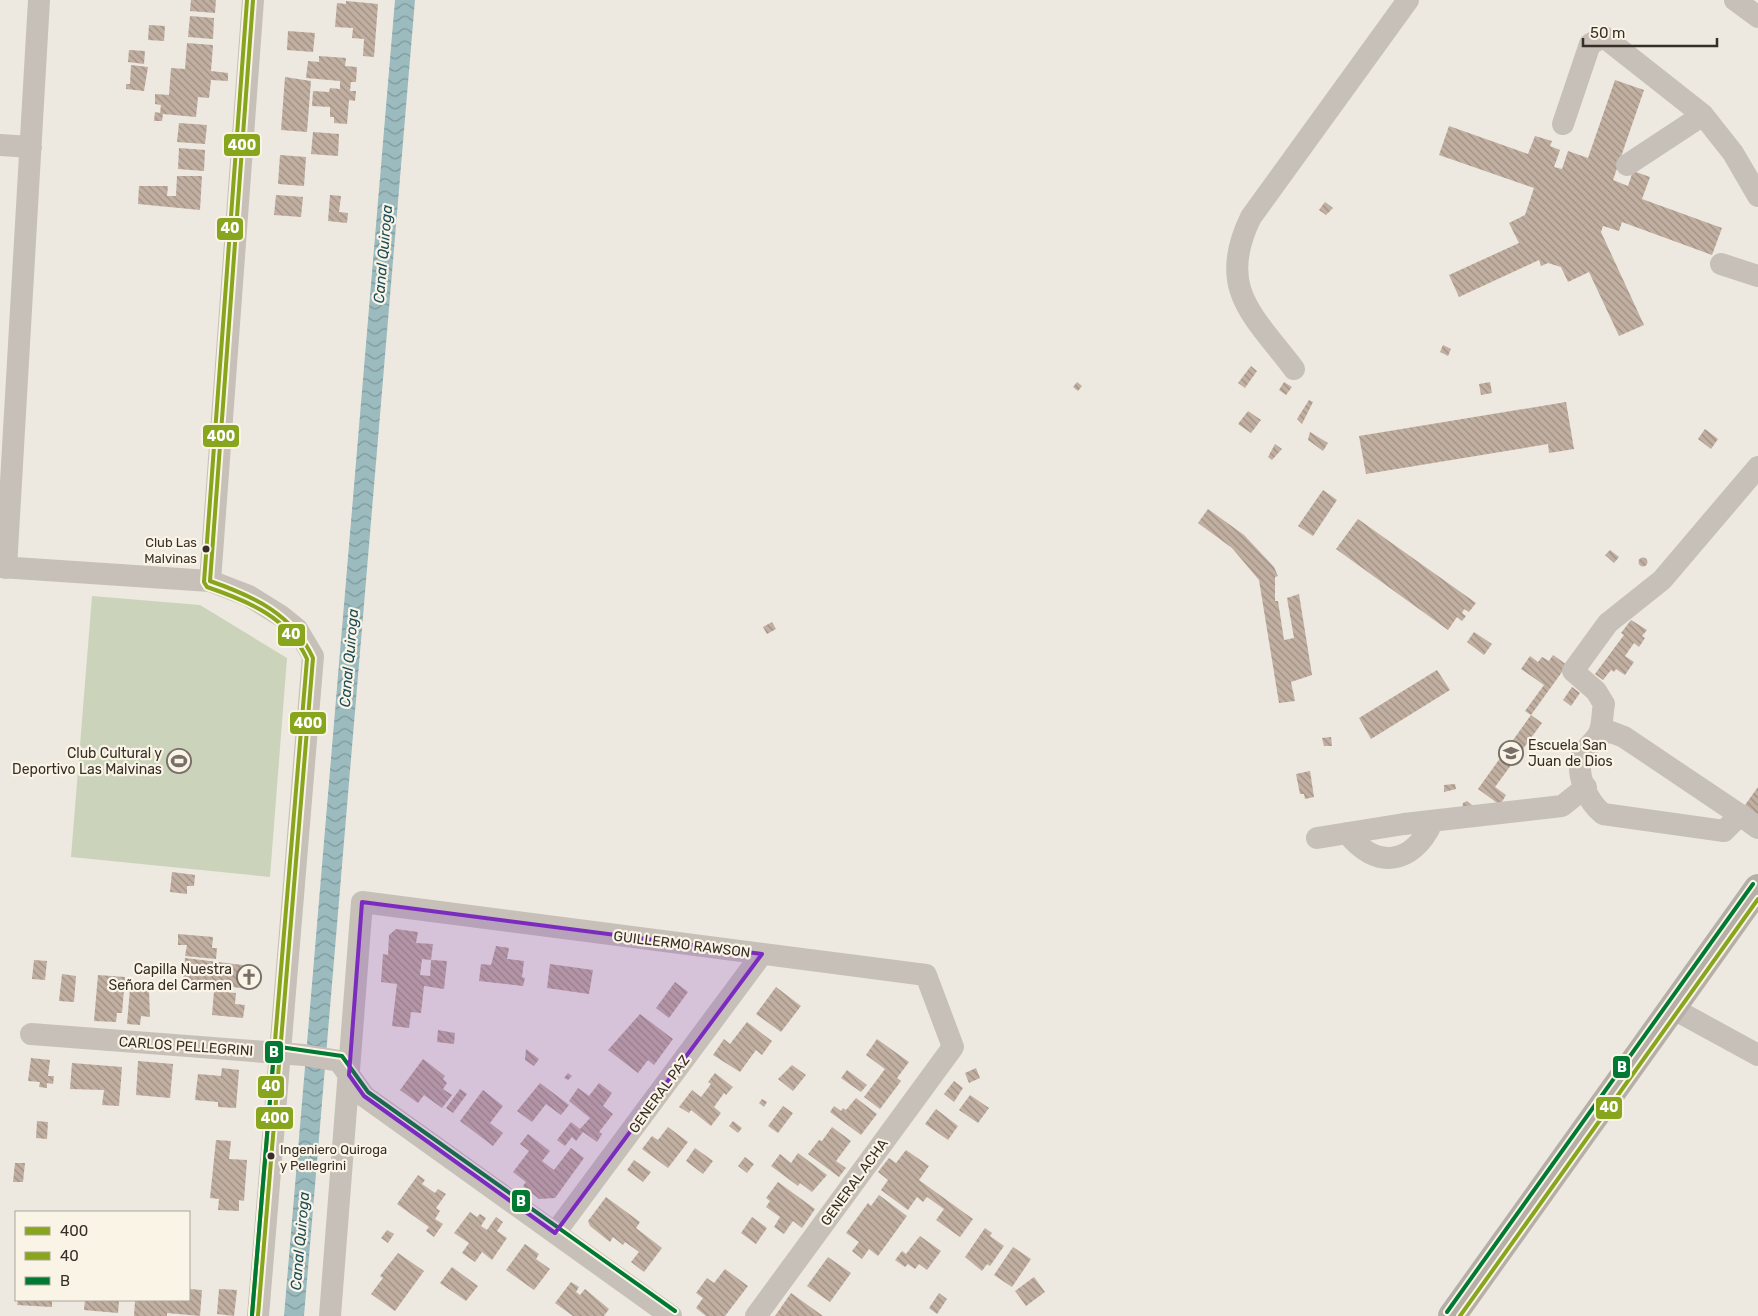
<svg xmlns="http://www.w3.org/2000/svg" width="1758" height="1316" viewBox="0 0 1758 1316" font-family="Rubik,sans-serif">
	<defs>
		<pattern id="water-waves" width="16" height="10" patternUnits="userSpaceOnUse" patternTransform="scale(1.25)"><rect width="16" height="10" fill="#9bbbbf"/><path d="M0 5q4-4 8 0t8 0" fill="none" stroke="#7f989b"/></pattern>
		<pattern id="building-back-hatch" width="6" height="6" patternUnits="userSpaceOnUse" patternTransform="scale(1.25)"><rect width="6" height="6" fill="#c1afa1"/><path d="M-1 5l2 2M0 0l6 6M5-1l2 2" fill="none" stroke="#9e8f83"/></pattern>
	</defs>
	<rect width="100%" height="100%" fill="#ede9e0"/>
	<path fill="#cbd4ba" d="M 92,596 L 200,605 L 287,658 L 270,877 L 71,857 Z"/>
	<path fill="url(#water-waves)" d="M 395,0 L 415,0 L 304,1316 L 284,1316 Z"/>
	<path fill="url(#building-back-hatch)" d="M 191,0 L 216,0 L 215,13 L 190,11 Z
		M 346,1 L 378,4 L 374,57 L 363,56 L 364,39 L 352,38 L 353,28 L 335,27 L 337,3 L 346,4 Z
		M 190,16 L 214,18 L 213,39 L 188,37 Z
		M 149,25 L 165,26 L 164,41 L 148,40 Z
		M 288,31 L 315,33 L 313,52 L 287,50 Z
		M 187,43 L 213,45 L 211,71 L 228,73 L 228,81 L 211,80 L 209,98 L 198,97 L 196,117 L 163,114 L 162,121 L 154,121 L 155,112 L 160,113 L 161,105 L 155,104 L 155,94 L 169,95 L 171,68 L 185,69 Z
		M 129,50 L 145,51 L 144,64 L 128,62 Z
		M 319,56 L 346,58 L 345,66 L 357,67 L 356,82 L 351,82 L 350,91 L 356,91 L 355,101 L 349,100 L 347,124 L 334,123 L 334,117 L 330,117 L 330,107 L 312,106 L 313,91 L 329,92 L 330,88 L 340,89 L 340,81 L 306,78 L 308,61 L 319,62 Z
		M 131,65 L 148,67 L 144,91 L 126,89 L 126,84 L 130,84 Z
		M 285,77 L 311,81 L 307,132 L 281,130 Z
		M 1615,80 L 1644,90 L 1613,180 L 1628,186 L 1633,171 L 1650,177 L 1642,199 L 1722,228 L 1712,255 L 1622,222 L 1619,231 L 1603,226 L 1601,232 L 1644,325 L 1619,336 L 1589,272 L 1568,282 L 1561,267 L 1548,263 L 1541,266 L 1539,260 L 1459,297 L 1449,275 L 1519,243 L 1509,223 L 1525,215 L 1534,188 L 1439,155 L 1449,126 L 1528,154 L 1535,136 L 1552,141 L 1550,146 L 1560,150 L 1554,167 L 1562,169 L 1568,151 L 1588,158 Z
		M 179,123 L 207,125 L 205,144 L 177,142 Z
		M 313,132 L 339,134 L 338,156 L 311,154 Z
		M 179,148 L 205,150 L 204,171 L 178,169 Z
		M 280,155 L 306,157 L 304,186 L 278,184 Z
		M 177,176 L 202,176 L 200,210 L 138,204 L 139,186 L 168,186 L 167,196 L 176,196 Z
		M 276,195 L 303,197 L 301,217 L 274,215 Z
		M 330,195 L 341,196 L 339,212 L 348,213 L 347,223 L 328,221 Z
		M 1325,202 L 1333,208 L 1326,215 L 1319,210 Z
		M 1443,345 L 1451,349 L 1448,356 L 1440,352 Z
		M 1251,366 L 1257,371 L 1245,388 L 1238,383 Z
		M 1077,382 L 1082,386 L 1078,391 L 1073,387 Z
		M 1284,382 L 1292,387 L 1286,395 L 1279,390 Z
		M 1490,382 L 1492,393 L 1481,395 L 1479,384 Z
		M 1309,400 L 1313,402 L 1302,424 L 1297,419 Z
		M 1566,402 L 1574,449 L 1549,453 L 1548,444 L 1366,474 L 1359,436 Z
		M 1248,411 L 1261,420 L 1251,433 L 1238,424 Z
		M 1705,429 L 1718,439 L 1711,449 L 1698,439 Z
		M 1310,432 L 1328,443 L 1323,451 L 1308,440 Z
		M 1275,444 L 1282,449 L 1272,460 L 1268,457 Z
		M 1323,490 L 1337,500 L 1313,536 L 1298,526 Z
		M 1208,509 L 1244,535 L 1274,567 L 1278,576 L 1275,577 L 1275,601 L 1278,601 L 1284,640 L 1294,638 L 1287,598 L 1299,594 L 1312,675 L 1291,682 L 1295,701 L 1279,703 L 1259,580 L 1232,548 L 1198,523 Z
		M 1358,519 L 1476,603 L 1469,612 L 1464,609 L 1462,613 L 1466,616 L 1462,621 L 1457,617 L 1448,630 L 1336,549 Z
		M 1610,550 L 1619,557 L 1614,563 L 1605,555 Z
		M1638.5 562a4.5 4.5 0 1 1 9 0a4.5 4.5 0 1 1-9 0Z
		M 1631,620 L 1647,630 L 1642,636 L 1645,638 L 1639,647 L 1634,643 L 1625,656 L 1634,662 L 1625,675 L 1616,669 L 1614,672 L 1611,670 L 1603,680 L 1595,674 L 1624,635 L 1621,633 Z
		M 772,622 L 776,629 L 767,634 L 763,627 Z
		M 1474,632 L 1492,644 L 1484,655 L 1467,642 Z
		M 1553,655 L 1567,665 L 1531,715 L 1525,711 L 1544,685 L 1521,669 L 1530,656 L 1538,662 L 1542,657 L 1549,661 Z
		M 1437,670 L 1450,690 L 1371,739 L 1359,718 Z
		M 1572,687 L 1580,693 L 1571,706 L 1563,700 Z
		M 1531,715 L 1542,723 L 1495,787 L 1506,795 L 1500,805 L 1478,789 Z
		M 1331,737 L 1332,746 L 1324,746 L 1322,738 Z
		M 1310,771 L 1314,797 L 1305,799 L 1304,794 L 1300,794 L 1296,774 Z
		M 1455,784 L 1456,789 L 1444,792 L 1444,785 Z
		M 1758,787 L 1758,815 L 1745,805 Z
		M 1467,801 L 1473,806 L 1462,808 L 1463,803 Z
		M 172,872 L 195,875 L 194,886 L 187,886 L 187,894 L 170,892 Z
		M 396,929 L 418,932 L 416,943 L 433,944 L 431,960 L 422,959 L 420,975 L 430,976 L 431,960 L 447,961 L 444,989 L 424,986 L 421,1013 L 411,1012 L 409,1028 L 392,1026 L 397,984 L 381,982 L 383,954 L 388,955 L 389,935 Z
		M 178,934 L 213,937 L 212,948 L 217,948 L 216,959 L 185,956 L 187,945 L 178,945 Z
		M 496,946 L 509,948 L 507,959 L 524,961 L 522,977 L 525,978 L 523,986 L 479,981 L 481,964 L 491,965 Z
		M 185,958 L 251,966 L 249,989 L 183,981 Z
		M 34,960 L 47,961 L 45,980 L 32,979 Z
		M 550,964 L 593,970 L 589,994 L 547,988 Z
		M 62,974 L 76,976 L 74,1002 L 59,1001 Z
		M 98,975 L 125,977 L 122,1013 L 117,1013 L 116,1022 L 94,1021 Z
		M 675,982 L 688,992 L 669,1018 L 656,1008 Z
		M 776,987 L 801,1006 L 781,1032 L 756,1014 Z
		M 130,989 L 149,991 L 150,1017 L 141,1016 L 140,1025 L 127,1024 Z
		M 214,991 L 236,993 L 235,1004 L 245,1005 L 243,1018 L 212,1015 Z
		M 640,1014 L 673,1039 L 654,1065 L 648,1060 L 638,1073 L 608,1050 Z
		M 747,1022 L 772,1041 L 762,1055 L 756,1050 L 740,1072 L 713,1055 L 724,1039 L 730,1044 Z
		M 438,1030 L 455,1033 L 454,1044 L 437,1042 Z
		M 877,1039 L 909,1062 L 897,1078 L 901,1081 L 880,1109 L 864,1097 L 885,1069 L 866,1055 Z
		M 526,1049 L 539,1059 L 534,1066 L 525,1060 Z
		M 31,1058 L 50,1060 L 48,1076 L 54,1076 L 53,1084 L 47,1083 L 47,1088 L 39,1087 L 40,1082 L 28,1081 Z
		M 423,1059 L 445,1076 L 443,1079 L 447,1083 L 443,1089 L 452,1095 L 442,1108 L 424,1095 L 418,1103 L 400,1090 Z
		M 138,1061 L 173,1064 L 170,1098 L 136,1095 Z
		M 72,1063 L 122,1067 L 119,1106 L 102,1105 L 104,1090 L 70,1089 Z
		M 792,1065 L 806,1075 L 793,1091 L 778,1079 Z
		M 222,1068 L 239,1070 L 236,1108 L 218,1107 L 218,1102 L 195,1100 L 198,1074 L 221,1076 Z
		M 976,1068 L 980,1078 L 969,1083 L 965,1073 Z
		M 847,1070 L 867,1085 L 861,1092 L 841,1078 Z
		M 568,1073 L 572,1076 L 568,1080 L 564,1078 Z
		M 715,1073 L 733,1087 L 726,1095 L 724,1093 L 714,1107 L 721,1113 L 711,1126 L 691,1110 L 689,1113 L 679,1107 L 692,1090 L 701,1097 L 711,1084 L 708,1082 Z
		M 954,1081 L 963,1088 L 954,1102 L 944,1094 Z
		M 540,1083 L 569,1105 L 561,1115 L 546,1104 L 532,1122 L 517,1111 Z
		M 599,1083 L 612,1093 L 603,1106 L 613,1114 L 599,1132 L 602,1134 L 597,1142 L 583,1132 L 576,1141 L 572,1137 L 565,1146 L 557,1140 L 571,1122 L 580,1129 L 590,1118 L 569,1101 L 578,1088 L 589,1096 Z
		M 460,1089 L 467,1094 L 453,1113 L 446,1108 Z
		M 483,1090 L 503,1106 L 490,1123 L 503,1133 L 493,1146 L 460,1121 Z
		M 970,1095 L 989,1108 L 978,1123 L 959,1110 Z
		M 856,1098 L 877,1114 L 861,1135 L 830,1112 L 834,1106 L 841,1111 L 843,1108 L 846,1110 Z
		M 762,1099 L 767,1102 L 764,1107 L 759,1103 Z
		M 783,1106 L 793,1113 L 778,1133 L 768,1126 Z
		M 936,1109 L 958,1126 L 948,1140 L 925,1124 Z
		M 37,1121 L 48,1122 L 47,1139 L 36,1138 Z
		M 733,1121 L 742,1128 L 738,1133 L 729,1126 Z
		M 668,1127 L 688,1142 L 668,1168 L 642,1149 L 652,1136 L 658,1140 Z
		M 832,1127 L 851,1141 L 836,1161 L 846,1168 L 839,1177 L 808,1154 L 819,1140 L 825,1142 L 822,1141 Z
		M 528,1134 L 550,1151 L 542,1161 L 554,1170 L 571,1148 L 584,1158 L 555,1198 L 539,1199 L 523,1186 L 526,1182 L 513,1172 L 529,1151 L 520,1144 Z
		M 216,1140 L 231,1141 L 229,1159 L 247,1160 L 244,1201 L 239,1200 L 239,1211 L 218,1210 L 219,1199 L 210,1198 Z
		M 695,1148 L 713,1161 L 703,1174 L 686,1161 Z
		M 906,1150 L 929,1166 L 919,1180 L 973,1219 L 960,1237 L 936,1220 L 944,1209 L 927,1197 L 923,1202 L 917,1197 L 908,1210 L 881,1190 L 888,1180 L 878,1172 L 889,1158 L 896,1163 Z
		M 798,1153 L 827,1175 L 812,1192 L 800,1183 L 798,1186 L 771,1166 L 780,1154 L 791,1163 Z
		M 745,1157 L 754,1164 L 747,1173 L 738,1166 Z
		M 634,1160 L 651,1172 L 643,1182 L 627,1170 Z
		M 15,1163 L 25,1163 L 23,1182 L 13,1182 Z
		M 418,1175 L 425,1180 L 422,1184 L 435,1193 L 438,1189 L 446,1194 L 436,1208 L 440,1211 L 435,1219 L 443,1224 L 434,1237 L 426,1231 L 429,1227 L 397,1204 Z
		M 778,1182 L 815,1209 L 802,1228 L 793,1221 L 784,1234 L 774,1227 L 780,1217 L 766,1207 L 770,1201 L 766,1198 Z
		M 879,1195 L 907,1216 L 878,1256 L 869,1249 L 862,1259 L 852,1251 L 859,1242 L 846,1233 L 868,1203 L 871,1206 Z
		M 606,1197 L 640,1222 L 636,1228 L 662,1248 L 644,1272 L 631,1262 L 639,1252 L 625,1242 L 623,1245 L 613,1237 L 610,1242 L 590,1226 L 588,1221 Z
		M 470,1212 L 477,1217 L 480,1214 L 486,1218 L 481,1226 L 487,1230 L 496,1217 L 503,1222 L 497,1231 L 507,1238 L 492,1260 L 482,1252 L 475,1262 L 462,1253 L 469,1243 L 454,1233 Z
		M 752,1217 L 767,1228 L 756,1244 L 741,1233 Z
		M 985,1228 L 992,1233 L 990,1236 L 1004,1246 L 990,1266 L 987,1264 L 982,1271 L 965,1257 Z
		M 387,1230 L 394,1234 L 388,1243 L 381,1238 Z
		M 920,1236 L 941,1251 L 927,1270 L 919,1264 L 915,1269 L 908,1264 L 905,1267 L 895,1260 L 902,1251 L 906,1254 Z
		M 525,1244 L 539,1254 L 536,1259 L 550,1269 L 534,1290 L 506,1270 Z
		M 1013,1247 L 1031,1259 L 1012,1287 L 994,1275 Z
		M 398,1253 L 424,1271 L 395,1311 L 371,1294 L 383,1278 L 380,1276 Z
		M 828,1257 L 851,1273 L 830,1302 L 807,1286 Z
		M 452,1267 L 478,1286 L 466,1301 L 440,1283 Z
		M 725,1269 L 748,1286 L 725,1316 L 706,1316 L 696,1308 L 703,1298 L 696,1293 L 707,1278 L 714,1283 Z
		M 1034,1277 L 1045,1292 L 1026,1306 L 1015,1291 Z
		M 571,1282 L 579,1287 L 576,1292 L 580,1295 L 585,1289 L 609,1309 L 604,1316 L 573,1316 L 555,1303 Z
		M 189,1289 L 202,1290 L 200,1316 L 167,1313 L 167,1316 L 134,1316 L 135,1301 L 189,1300 Z
		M 219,1289 L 237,1290 L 234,1316 L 217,1314 Z
		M 791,1293 L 823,1316 L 775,1316 Z
		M 939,1293 L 947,1299 L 937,1314 L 929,1308 Z
		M 18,1300 L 52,1300 L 52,1307 L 17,1305 Z
		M 85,1300 L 119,1300 L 118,1313 L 84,1310 Z"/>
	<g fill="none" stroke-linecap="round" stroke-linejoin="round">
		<path stroke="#c6c0b9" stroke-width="22" d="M 1735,0 L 1758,17
			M 1563,124 L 1590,44 L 1604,37 L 1703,115 L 1733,153 L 1758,196
			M 0,145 L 31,147
			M 1627,165 L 1703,115
			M 1721,264 L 1758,276
			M 1294,369 C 1253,315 1216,288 1251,217 L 1408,0
			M 0,567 L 210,581 L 249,596 L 281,616 L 297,629 L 313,656 L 258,1316
			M 6,568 L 39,0
			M 210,581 L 253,0
			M 1599,734 L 1611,732 L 1624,737 L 1740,815 L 1724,831 L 1603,814 C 1588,802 1575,775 1582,756 C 1586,747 1593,743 1598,735 C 1603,727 1602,713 1604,704 L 1596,691 L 1573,671 L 1608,623 L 1662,580 L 1758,467
			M 1740,815 L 1758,828
			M 1347,833 C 1376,870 1412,865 1432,823
			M 1317,838 L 1404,824 L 1562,806 L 1586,787
			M 1672,1008 L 1758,1055
			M 31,1034 L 304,1055 L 339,1061 L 364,1096 L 671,1316
			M 555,1233 L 762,954
			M 330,1316 L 362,902 L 926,975 L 953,1047 L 756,1316"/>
		<path stroke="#b5afa8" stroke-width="28" d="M 1452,1316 L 1758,888"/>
		<defs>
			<path id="bus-1" d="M 210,581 C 253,596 293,614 313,658 L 258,1316
				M 210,581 L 253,0"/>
			<path id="bus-2" d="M 247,0 L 204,582 L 207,587 C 248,601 288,617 307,659 L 252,1315
				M 1460,1316 L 1758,899"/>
			<path id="bus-3" d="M 1447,1312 L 1753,884
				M 252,1315 L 274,1052 L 280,1047 L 342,1056 L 368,1092 L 675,1311"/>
		</defs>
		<use href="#bus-1" stroke="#faf4e7" stroke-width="8"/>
		<use href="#bus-2" stroke="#faf4e7" stroke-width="8"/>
		<use href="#bus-3" stroke="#faf4e7" stroke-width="8"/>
		<use href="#bus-1" stroke="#88a51e" stroke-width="4"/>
		<use href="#bus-2" stroke="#88a51e" stroke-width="4"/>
		<use href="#bus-3" stroke="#007a32" stroke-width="4"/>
	</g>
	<path fill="#7b2cbf" fill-opacity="0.2" stroke="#7b2cbf" stroke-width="4" stroke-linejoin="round" d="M 362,902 L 762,954 L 555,1233 L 364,1096 L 349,1075 Z"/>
	<defs>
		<symbol id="school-ring" viewBox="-11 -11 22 22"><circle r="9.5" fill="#faf4e7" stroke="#776f68" stroke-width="1.5"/><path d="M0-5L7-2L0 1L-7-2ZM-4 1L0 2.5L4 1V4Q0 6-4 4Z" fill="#776f68"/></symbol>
		<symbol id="stadium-ring" viewBox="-11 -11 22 22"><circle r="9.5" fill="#faf4e7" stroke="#776f68" stroke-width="1.5"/><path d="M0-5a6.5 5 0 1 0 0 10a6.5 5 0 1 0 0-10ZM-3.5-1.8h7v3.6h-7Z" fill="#776f68"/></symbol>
		<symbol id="church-ring" viewBox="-11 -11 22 22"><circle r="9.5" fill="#faf4e7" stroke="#776f68" stroke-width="1.5"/><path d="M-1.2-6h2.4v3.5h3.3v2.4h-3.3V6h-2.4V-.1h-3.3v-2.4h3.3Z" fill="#776f68"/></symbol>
	</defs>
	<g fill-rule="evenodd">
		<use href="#school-ring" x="1497" y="739" width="28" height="28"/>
		<use href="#stadium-ring" x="165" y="747" width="28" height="28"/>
		<use href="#church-ring" x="235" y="963" width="28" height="28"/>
	</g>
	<g fill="#372e27" stroke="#faf4e7" stroke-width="2">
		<circle cx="206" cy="549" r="4.5"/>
		<circle cx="271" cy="1156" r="4.5"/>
	</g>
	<g text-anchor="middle" stroke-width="4.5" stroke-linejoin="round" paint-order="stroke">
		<g font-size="13" fill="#372e27" stroke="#faf4e7" text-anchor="end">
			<text x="197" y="547">Club Las<tspan x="197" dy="16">Malvinas</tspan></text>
			<text x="280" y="1154" text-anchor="start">Ingeniero Quiroga<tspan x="280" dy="16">y Pellegrini</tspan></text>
		</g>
		<g font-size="14" fill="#372e27" stroke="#faf4e7" text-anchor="end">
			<text x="1528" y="750" text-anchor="start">Escuela San<tspan x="1528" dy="16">Juan de Dios</tspan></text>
			<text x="162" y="758">Club Cultural y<tspan x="162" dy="16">Deportivo Las Malvinas</tspan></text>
			<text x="232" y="974">Capilla Nuestra<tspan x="232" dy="16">Señora del Carmen</tspan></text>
		</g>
		<g font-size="14" fill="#372e27" stroke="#faf4e7">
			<text transform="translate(682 944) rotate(7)" y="5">GUILLERMO RAWSON</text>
			<text transform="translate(186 1046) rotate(4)" y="5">CARLOS PELLEGRINI</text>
			<text transform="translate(659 1094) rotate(-54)" y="5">GENERAL PAZ</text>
			<text transform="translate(854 1182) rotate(-54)" y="5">GENERAL ACHA</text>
		</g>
		<g font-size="15" font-style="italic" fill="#1b4e5a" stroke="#faf4e7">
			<text transform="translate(383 254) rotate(-85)" y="5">Canal Quiroga</text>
			<text transform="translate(349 658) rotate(-85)" y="5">Canal Quiroga</text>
			<text transform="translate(300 1241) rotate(-85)" y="5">Canal Quiroga</text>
		</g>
	</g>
	<g stroke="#faf4e7" stroke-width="2">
		<rect x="223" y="133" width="38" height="24" rx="5" fill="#88a51e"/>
		<rect x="216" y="217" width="28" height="24" rx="5" fill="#88a51e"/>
		<rect x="202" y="424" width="38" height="24" rx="5" fill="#88a51e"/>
		<rect x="277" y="623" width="29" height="24" rx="5" fill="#88a51e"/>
		<rect x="289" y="711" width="38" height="24" rx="5" fill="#88a51e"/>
		<rect x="264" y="1040" width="20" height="24" rx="5" fill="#007a32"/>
		<rect x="1612" y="1055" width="19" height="24" rx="5" fill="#007a32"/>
		<rect x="257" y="1075" width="28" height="24" rx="5" fill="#88a51e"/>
		<rect x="1595" y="1096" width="28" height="24" rx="5" fill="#88a51e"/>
		<rect x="255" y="1106" width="39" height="24" rx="5" fill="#88a51e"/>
		<rect x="511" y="1189" width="20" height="24" rx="5" fill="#007a32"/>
	</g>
	<g font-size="14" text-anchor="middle" font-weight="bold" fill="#fff">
		<text x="242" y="150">400</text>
		<text x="230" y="233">40</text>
		<text x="221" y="441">400</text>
		<text x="291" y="639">40</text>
		<text x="308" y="728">400</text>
		<text x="274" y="1057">B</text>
		<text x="1622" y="1072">B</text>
		<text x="271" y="1091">40</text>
		<text x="1609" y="1112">40</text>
		<text x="275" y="1123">400</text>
		<text x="521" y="1206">B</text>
	</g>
	<rect x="15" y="1211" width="175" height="90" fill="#faf4e7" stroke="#aca59a"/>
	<rect x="25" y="1227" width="25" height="8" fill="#88a51e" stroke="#aca59a"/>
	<text x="60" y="1236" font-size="15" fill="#372e27">400</text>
	<rect x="25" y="1252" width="25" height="8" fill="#88a51e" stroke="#aca59a"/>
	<text x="60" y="1261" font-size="15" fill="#372e27">40</text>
	<rect x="25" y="1277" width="25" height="8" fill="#007a32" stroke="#aca59a"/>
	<text x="60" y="1286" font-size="15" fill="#372e27">B</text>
	<path d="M1583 38v8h134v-8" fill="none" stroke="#372e27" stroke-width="2.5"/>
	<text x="1590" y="38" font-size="15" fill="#372e27" stroke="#faf4e7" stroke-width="4" paint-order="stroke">50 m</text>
</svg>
